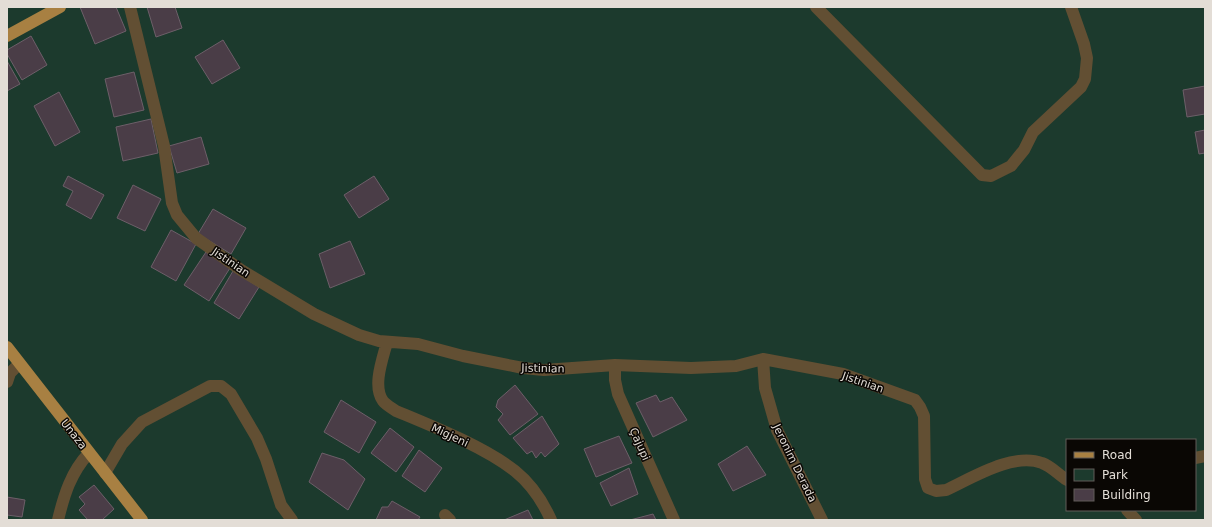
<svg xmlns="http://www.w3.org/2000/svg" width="1212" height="527" viewBox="0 0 1212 527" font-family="'DejaVu Sans',sans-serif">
	<rect width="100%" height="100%" fill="#241b11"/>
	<path fill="#1c3a2d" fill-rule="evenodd" d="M 7,7 L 1205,7 L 1205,520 L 7,520 ZM 1067,440 L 1195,440 L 1195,510 L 1067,510 Z"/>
	<path fill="#4a3d47" stroke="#6d5f69" d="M 80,7 L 116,7 L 126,31 L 95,44 Z
		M 147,7 L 175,7 L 182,28 L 156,37 Z
		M 31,36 L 47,65 L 22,80 L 7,54 L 7,50 Z
		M 223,40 L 240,68 L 212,84 L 195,57 Z
		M 7,61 L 20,84 L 7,91 Z
		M 134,72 L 144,110 L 114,117 L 105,79 Z
		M 1205,86 L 1205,114 L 1187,117 L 1183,90 Z
		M 59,92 L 80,132 L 55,146 L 34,106 Z
		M 151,119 L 158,153 L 123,161 L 116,127 Z
		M 1205,130 L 1205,153 L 1199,154 L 1195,132 Z
		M 201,137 L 209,164 L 177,173 L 169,146 Z
		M 68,176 L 104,195 L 91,219 L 66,205 L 73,191 L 63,186 Z
		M 374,176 L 389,199 L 359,218 L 344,195 Z
		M 133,185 L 161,199 L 145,231 L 117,218 Z
		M 213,209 L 246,228 L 231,254 L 198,234 Z
		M 171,230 L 196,244 L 176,281 L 151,267 Z
		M 350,241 L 365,274 L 330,288 L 319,254 Z
		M 206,252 L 230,268 L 209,301 L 184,285 Z
		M 233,271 L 259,287 L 239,319 L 214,303 Z
		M 515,385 L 538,414 L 510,435 L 498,420 L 503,414 L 496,407 L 498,400 Z
		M 656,395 L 660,402 L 672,397 L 687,420 L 653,437 L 636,403 Z
		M 341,400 L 376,422 L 359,453 L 324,432 Z
		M 542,416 L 559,444 L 545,457 L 541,452 L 536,458 L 532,451 L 527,454 L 513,438 Z
		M 390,428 L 414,447 L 396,472 L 371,453 Z
		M 619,436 L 632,463 L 596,477 L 584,449 Z
		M 747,446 L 766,475 L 733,491 L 718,464 Z
		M 419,450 L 442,468 L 425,492 L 402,476 Z
		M 322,453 L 344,460 L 365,479 L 348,510 L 309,482 Z
		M 629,468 L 638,494 L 611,506 L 600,483 Z
		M 94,485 L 114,509 L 102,520 L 88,520 L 79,510 L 85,504 L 79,497 Z
		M 7,497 L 25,500 L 22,517 L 7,515 Z
		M 392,501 L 420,517 L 418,520 L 376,520 L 382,507 L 388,507 Z
		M 528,510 L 533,520 L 504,520 Z
		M 653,514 L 656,520 L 630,520 Z"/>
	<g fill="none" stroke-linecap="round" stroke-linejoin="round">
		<path stroke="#624f33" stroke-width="12" d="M 130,7 L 164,146 L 172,203 L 177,215 L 196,238 L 241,270 L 314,314 L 359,335 L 379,341 L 418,344 L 463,356 L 523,368 L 544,370 L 615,365 L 691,368 L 736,366 L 763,359 L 843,374 L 915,400 L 920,407 L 924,416 L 925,479 L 928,488 L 936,491 L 946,490 C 972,478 1013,452 1042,463 C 1051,466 1059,475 1067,480
			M 816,7 L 982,175 L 991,176 L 1011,166 L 1024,150 L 1033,132 L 1081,87 L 1085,79 L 1087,58 L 1084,44 L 1071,7
			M 387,342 C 383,358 372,386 383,401 C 386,405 392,408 396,411 C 432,426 485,447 515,471 C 530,483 543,502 551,520
			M 763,359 L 765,388 L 777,430 L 822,520
			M 615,365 L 615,380 L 618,394 L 674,520
			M 7,382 L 10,373 L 19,364
			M 1195,458 L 1205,456
			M 105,473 L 122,444 L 142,422 L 210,386 L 221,386 L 231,394 L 257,438 L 266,459 L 281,505 L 292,520
			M 1127,510 L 1136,520
			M 445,515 L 450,520
			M 58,520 C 64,495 71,472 89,453"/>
		<path stroke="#a88042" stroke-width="12" d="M 7,36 L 60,7
			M 7,347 L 142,520"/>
	</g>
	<g text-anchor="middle" stroke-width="3" stroke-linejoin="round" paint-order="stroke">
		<g font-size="11" fill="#e3ddd6" stroke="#0a0704">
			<text transform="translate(231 262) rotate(34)" y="4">Jistinian</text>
			<text transform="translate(543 368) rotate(1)" y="4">Jistinian</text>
			<text transform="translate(863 382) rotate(19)" y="4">Jistinian</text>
			<text transform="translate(74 434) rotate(52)" y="4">Unaza</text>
			<text transform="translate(450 435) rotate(25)" y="4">Migjeni</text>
			<text transform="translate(640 444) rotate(66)" y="4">Çajupi</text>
			<text transform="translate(795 463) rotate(64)" y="4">Jeronim Derada</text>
		</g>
	</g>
	<rect width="1212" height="527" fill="none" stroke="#e3ddd6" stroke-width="16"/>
	<rect x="1066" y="439" width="130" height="72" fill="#0a0704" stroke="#615d58"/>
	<rect x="1074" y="452" width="20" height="6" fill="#a88042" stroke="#615d58"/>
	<text x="1102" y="459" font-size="12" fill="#e3ddd6">Road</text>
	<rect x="1074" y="469" width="20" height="12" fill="#1c3a2d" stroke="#615d58"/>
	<text x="1102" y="479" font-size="12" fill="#e3ddd6">Park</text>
	<rect x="1074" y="489" width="20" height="12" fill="#4a3d47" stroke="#615d58"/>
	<text x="1102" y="499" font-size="12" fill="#e3ddd6">Building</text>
</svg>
